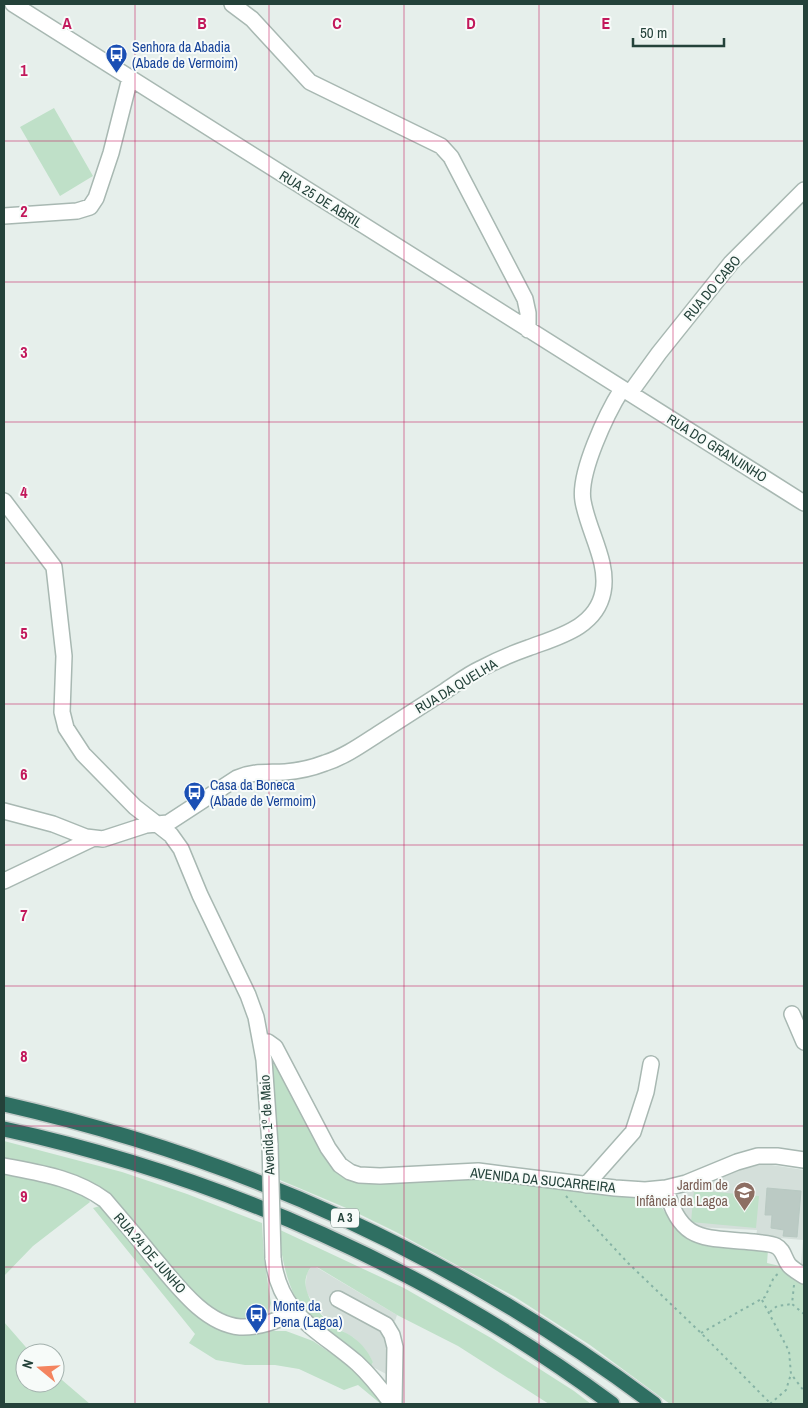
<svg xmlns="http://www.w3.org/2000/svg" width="808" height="1408" viewBox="0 0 808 1408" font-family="'Archivo Narrow',sans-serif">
	<rect width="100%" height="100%" fill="#e6efeb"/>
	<path fill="#d4dfda" d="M 765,1164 L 804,1170 L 804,1268 L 801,1264 L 803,1240 L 756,1236 L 757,1230 L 696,1227 L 686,1217 L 681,1207 L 680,1202 L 682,1196 L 685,1193 L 745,1168 Z
		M 311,1267 L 316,1267 L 397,1315 L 395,1321 L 391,1322 L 388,1375 L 371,1366 L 373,1362 L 369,1355 L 354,1338 L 334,1326 L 318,1310 L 305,1290 L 307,1273 Z"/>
	<path fill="#bfe0c8" d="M 54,108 L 93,176 L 60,196 L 20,127 Z
		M 273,1057 L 347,1179 L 366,1184 L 480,1177 L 612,1195 L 640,1197 L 651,1197 C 665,1206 668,1222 680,1233 C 695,1247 747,1248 768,1250 L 767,1263 L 784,1267 L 785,1272 L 804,1282 L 804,1404 L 670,1404 L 590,1345 L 515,1297 L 396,1232 L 351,1210 L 280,1180 L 270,1058 Z
		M 4,1141 L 122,1172 L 187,1194 L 262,1223 L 264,1258 L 271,1303 L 268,1315 C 208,1349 144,1226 107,1194 C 81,1169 37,1167 4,1160 Z
		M 4,1173 L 33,1178 L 85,1194 L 90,1202 L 33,1246 L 4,1276 Z
		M 694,1190 L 759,1196 L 756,1228 L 691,1222 Z
		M 100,1206 L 105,1208 L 193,1309 L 257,1333 L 273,1331 L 286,1331 L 313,1341 L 342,1361 L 362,1378 L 383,1404 L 381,1404 L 358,1385 L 344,1390 L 299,1369 L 275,1365 L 245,1365 L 216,1360 L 189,1343 L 195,1334 L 93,1208 Z
		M 278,1229 L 404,1288 L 491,1338 L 574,1391 L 591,1404 L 549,1404 L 458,1346 L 397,1315 L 317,1267 L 311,1267 C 295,1287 317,1313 334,1326 C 340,1331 348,1333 354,1338 C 362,1344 369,1353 373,1362 L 371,1366 C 352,1351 331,1337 313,1321 C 288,1299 282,1259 278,1229 Z
		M 4,1322 L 31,1353 L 25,1353 L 25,1383 L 55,1383 L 55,1374 L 90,1404 L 4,1404 Z"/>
	<path fill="#bbcac4" stroke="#b8c9c2" d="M 767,1188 L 801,1191 L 797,1237 L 783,1236 L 784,1230 L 771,1228 L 772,1215 L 765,1215 Z"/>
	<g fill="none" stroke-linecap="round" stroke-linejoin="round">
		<defs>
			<path id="minor" d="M 13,4 L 804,503
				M 232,4 L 252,19 L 310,82 L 441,146 L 451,157 L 525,299 L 528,313 L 528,330
				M 4,216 L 77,211 L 90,207 L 96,198 L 111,153 L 130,78
				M 630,393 L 659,353 L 731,263 L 804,190
				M 4,501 L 54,567 L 64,656 L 62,712 L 66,728 L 83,754 L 135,807 L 171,835 L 181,849 L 200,895 L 248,995 L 256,1017 L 264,1060 L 270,1145
				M 4,811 L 53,824 L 86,837 L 103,839 L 146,825 L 168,823 L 237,778 C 253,771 267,773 285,772 C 298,771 312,768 325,763 C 344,757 361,745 378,734 C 400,720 422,706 445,691 C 456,684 467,675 480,669 C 495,661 511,654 528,648 C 557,637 596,628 603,592 C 609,562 588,531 583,501 C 578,473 607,413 622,389
				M 4,881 L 94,838
				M 792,1014 L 804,1042
				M 261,1042 L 268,1042 L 275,1047 L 328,1148 L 340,1165 L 350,1172 L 359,1175 L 380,1176 L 478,1171 L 615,1188 L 645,1190 L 666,1188 L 686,1183 L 737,1162 L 758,1156 L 777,1156 L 804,1160
				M 4,1166 C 40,1173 75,1178 105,1200 C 121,1219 137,1237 152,1256 C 174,1281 203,1324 240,1327 C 260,1328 278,1320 295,1312
				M 586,1185 L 633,1132 L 646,1092 L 651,1064
				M 666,1188 C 680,1244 705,1237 753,1242 C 760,1243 771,1243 776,1246 C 784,1250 784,1259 789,1265 C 792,1269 800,1273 804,1276
				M 273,1258 C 279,1315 319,1330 357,1363 C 371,1376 381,1389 392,1404
				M 338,1299 L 386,1325 L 392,1335 L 395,1347 L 394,1404"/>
			<path id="highway" d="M 4,1104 C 245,1159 455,1256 654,1404
				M 4,1129 C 221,1176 433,1271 612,1404"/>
		</defs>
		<use href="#minor" stroke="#a8b8b2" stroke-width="18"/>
		<use href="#highway" stroke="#c2cac8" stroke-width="18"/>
		<path stroke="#86b3a5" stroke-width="2" stroke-dasharray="2.5 4" stroke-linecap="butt" d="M 566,1196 L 628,1263 L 701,1333 L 771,1404
			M 794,1285 L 792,1304 L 804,1314
			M 762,1300 L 789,1351 L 791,1374 L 804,1391
			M 770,1312 L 777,1306 L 792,1304
			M 701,1333 L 765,1297 L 774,1277 L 779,1273
			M 770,1404 L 786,1390 L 791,1374"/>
		<use href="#minor" stroke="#fff" stroke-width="15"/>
		<use href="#highway" stroke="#2f6f62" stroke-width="15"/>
		<defs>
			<path id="minor-bridge" d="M 270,1145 L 273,1258"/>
		</defs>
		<use href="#minor-bridge" stroke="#a8b8b2" stroke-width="18" stroke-linecap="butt"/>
		<use href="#minor-bridge" stroke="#fff" stroke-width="15"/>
	</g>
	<path fill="none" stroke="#c2185b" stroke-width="1" stroke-opacity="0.55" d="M 135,4 L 135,1404M 269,4 L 269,1404M 404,4 L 404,1404M 539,4 L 539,1404M 673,4 L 673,1404M 4,141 L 804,141M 4,282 L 804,282M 4,422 L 804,422M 4,563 L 804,563M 4,704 L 804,704M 4,845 L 804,845M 4,986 L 804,986M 4,1126 L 804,1126M 4,1267 L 804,1267"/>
	<defs>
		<symbol id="bus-pin" viewBox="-11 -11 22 30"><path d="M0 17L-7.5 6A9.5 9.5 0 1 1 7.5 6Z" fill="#1a4fb4" stroke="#f7fbf9"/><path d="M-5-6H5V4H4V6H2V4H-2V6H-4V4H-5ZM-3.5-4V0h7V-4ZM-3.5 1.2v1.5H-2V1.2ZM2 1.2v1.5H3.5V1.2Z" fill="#fff"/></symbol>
		<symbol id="school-pin" viewBox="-11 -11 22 30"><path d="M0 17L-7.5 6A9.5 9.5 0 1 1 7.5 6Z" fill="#8d6e63" stroke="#f7fbf9"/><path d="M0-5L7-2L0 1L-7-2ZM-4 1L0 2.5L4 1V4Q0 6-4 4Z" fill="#fff"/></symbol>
	</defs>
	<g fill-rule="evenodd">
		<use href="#bus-pin" x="104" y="42" width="25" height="34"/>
		<use href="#bus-pin" x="182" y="780" width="25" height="34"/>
		<use href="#school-pin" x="732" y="1180" width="25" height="34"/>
		<use href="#bus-pin" x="244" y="1302" width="25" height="34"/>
	</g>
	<g text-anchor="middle" stroke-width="4" stroke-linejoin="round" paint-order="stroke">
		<rect fill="#f7fbf9" stroke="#637a73" stroke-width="1" x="331" y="1208.5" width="28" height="19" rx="4"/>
		<g font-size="12" font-weight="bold" fill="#24423a">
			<text x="345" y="1222">A 3</text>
		</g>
		<g font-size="14" fill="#164399" stroke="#f7fbf9" text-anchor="start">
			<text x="132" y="52">Senhora da Abadia<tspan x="132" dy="16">(Abade de Vermoim)</tspan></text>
			<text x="210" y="790">Casa da Boneca<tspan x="210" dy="16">(Abade de Vermoim)</tspan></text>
			<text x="273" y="1311">Monte da<tspan x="273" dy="16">Pena (Lagoa)</tspan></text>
		</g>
		<g font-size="14" fill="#24423a" stroke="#f7fbf9">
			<text transform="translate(321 199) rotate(32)" y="5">RUA 25 DE ABRIL</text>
			<text transform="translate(712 288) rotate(-50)" y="5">RUA DO CABO</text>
			<text transform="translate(717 448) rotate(32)" y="5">RUA DO GRANJINHO</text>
			<text transform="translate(456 686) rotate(-31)" y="5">RUA DA QUELHA</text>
			<text transform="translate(267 1125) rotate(-93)" y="5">Avenida 1º de Maio</text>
			<text transform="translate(543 1180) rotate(6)" y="5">AVENIDA DA SUCARREIRA</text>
			<text transform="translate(150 1253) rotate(49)" y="5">RUA 24 DE JUNHO</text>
		</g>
		<g font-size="14" fill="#785e54" stroke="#f7fbf9" text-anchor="end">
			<text x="728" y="1190">Jardim de<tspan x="728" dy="16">Infância da Lagoa</tspan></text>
		</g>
	</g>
	<g font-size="16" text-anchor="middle" font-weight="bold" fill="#c2185b" stroke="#f7fbf9" stroke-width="4" stroke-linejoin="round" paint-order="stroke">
		<text x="67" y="29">A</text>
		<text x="202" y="29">B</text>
		<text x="337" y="29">C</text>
		<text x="471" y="29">D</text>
		<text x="606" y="29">E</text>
		<text x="24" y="76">1</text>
		<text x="24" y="217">2</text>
		<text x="24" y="358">3</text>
		<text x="24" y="498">4</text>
		<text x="24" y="639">5</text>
		<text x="24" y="780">6</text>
		<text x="24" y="921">7</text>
		<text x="24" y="1062">8</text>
		<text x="24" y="1202">9</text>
	</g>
	<rect width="808" height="1408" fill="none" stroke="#24423a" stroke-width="10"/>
	<g transform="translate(40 1368) rotate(288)"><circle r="24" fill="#f7fbf9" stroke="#a3b1ad"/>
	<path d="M0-4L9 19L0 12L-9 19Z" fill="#f4845f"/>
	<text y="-8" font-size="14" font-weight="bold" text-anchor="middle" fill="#24423a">N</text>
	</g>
	<path d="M633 38v8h91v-8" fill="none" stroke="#24423a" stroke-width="2.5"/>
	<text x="640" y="38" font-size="15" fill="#24423a" stroke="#f7fbf9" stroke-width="4" paint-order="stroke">50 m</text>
</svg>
